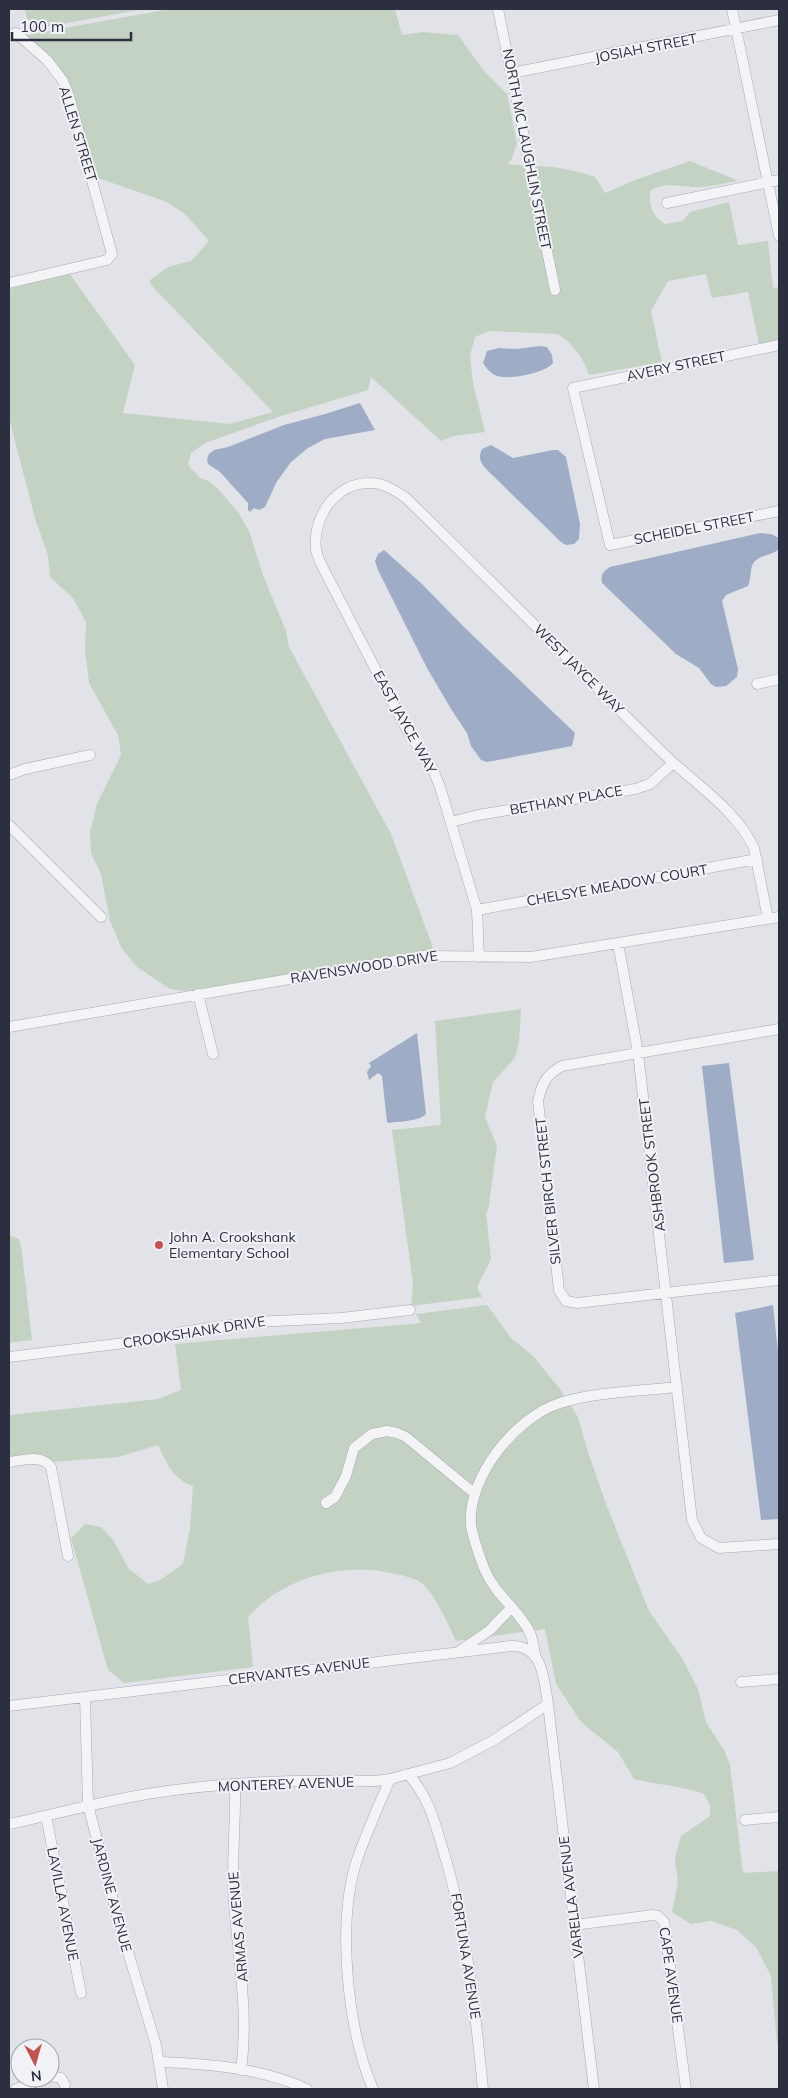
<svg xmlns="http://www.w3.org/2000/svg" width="788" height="2098" viewBox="0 0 788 2098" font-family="Mulish,sans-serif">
	<rect width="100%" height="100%" fill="#e1e3e9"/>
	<path fill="#c4d2c3" d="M 25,9 L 144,9 L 29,30 Z
		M 170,9 L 395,9 L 402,35 L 423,32 L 458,35 L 484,71 L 507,94 L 517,143 L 511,161 L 507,164 L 526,166 L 552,295 L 560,293 L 534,166 C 556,166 574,170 595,177 L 605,193 L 635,180 L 690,161 L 739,181 C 724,183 707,188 692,187 C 676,186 664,182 650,191 C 649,206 652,216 665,224 L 683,221 L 690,212 L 729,202 L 738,245 L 768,241 L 773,288 L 779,287 L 779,340 L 759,344 L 748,292 L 712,298 L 706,274 L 668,281 L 651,311 L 662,362 L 589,375 C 585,361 571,340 557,334 L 489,331 L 475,337 L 470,356 L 473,383 L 485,432 L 453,436 L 441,441 L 371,377 L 368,390 L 281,416 L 205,443 L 191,453 L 188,465 L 200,478 L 209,481 L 218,489 L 238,512 L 249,531 L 263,575 L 286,631 L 289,647 L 391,834 L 431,942 L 433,951 L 185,991 L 170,989 L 137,967 L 121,947 L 110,921 L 101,874 L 91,853 L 90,832 L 97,804 L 121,755 L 118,735 L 89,683 L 85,649 L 86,622 L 73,598 L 50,577 L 48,555 L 36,522 L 9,418 L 9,289 L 69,273 L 135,365 L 123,413 L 230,424 L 273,412 L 151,285 L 150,280 L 168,267 L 191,261 L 209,241 L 186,215 L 167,202 L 95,177 L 50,56 L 26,35 Z
		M 521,1009 L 519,1043 L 515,1058 L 493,1082 L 485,1117 L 497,1146 L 488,1211 L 486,1212 L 491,1259 L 477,1287 L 482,1297 L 411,1306 L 413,1284 L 392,1130 L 441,1125 L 435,1021 Z
		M 9,1235 L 19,1239 L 21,1245 L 32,1340 L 9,1343 Z
		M 487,1305 L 511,1338 L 533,1356 L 560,1389 L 578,1417 L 587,1449 L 606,1504 L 649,1611 L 682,1658 L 698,1689 L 706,1722 L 725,1752 L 730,1765 L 743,1873 L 779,1871 L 779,2049 L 777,2043 L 771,1976 L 756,1947 L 737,1930 L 711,1921 L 691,1924 L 672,1912 L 678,1883 L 675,1858 L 681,1836 L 710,1816 L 710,1805 L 704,1794 C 682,1786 658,1785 634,1779 L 618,1752 L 581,1722 L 556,1684 L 545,1629 L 456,1641 C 449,1626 434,1591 420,1582 C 412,1577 401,1575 391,1573 C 341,1562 283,1578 248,1617 L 253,1667 L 124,1683 L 108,1670 L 71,1538 L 85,1524 L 101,1527 L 114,1541 L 128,1568 L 148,1584 L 160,1580 L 183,1564 L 190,1528 L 193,1486 C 172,1478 168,1465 158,1445 L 118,1457 L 53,1462 L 43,1454 L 9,1458 L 9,1415 L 158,1399 L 181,1390 L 175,1344 L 421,1323 L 416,1314 Z"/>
	<path fill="#9facc5" d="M 540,346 L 547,347 L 552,355 L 553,363 C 545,373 510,380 497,376 C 491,374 487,369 483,363 L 487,351 L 499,348 L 516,349 Z
		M 360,403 L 375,430 L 325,439 L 308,448 L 291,462 L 276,483 L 265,507 L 259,510 L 254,508 L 250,512 L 248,510 L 248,503 L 220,472 L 208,464 L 207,459 L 209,454 L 214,450 L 228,447 L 284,425 L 325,414 Z
		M 491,445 L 513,458 L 553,450 L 558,450 L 566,457 L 580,524 L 579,539 L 574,544 L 566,545 L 561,542 L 486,469 C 480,462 478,458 482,449 Z
		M 760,533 L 771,534 L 779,538 L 779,549 C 772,556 761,554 754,562 C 749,569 752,578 748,586 L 726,595 L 722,601 L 738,669 L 737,677 L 726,686 L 716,687 L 711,684 L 699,668 L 676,654 L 602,583 C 601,575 602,572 610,567 Z
		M 384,550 L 422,584 L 464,627 L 575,733 L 572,746 L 487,762 L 481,760 L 471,746 L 467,733 L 451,709 L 427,668 L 378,570 L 375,561 L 378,554 Z
		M 417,1033 L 426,1114 C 418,1122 400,1121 389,1123 L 387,1122 L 382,1076 L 378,1073 L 369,1080 L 367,1072 L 371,1066 L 369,1063 Z
		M 729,1063 L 754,1260 L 724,1263 L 702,1066 Z
		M 773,1305 L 779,1361 L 779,1519 L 761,1520 L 735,1313 Z"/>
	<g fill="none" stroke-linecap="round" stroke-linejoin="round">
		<defs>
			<path id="minor" d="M 498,9 L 555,290
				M 732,9 L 779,236
				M 9,35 L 16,33 L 47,60 L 63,81 L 69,96 L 112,254 L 107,260 L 9,283
				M 512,73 L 779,20
				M 667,203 L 779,180
				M 779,345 L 573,388 L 610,545 L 779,511
				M 757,684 L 779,679
				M 9,775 L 25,769 L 90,755
				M 451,822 L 478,815 L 635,789 L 650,784 L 673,763
				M 9,825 L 101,917
				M 477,910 L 757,859
				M 618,943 L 638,1053 L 692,1520 L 701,1538 L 719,1548 L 779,1544
				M 479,957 L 477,910 L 440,787 L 432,767 L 407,730 L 321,564 C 319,560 317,554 316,550 C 312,517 336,482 371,483 C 384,483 396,491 406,498 C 492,582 577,668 662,752 C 693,783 735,808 754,848 L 768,919
				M 198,994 L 213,1054
				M 9,1027 L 424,956 L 531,957 L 779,917
				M 779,1029 L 562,1066 C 546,1075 542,1083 538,1101 L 559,1290 L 566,1301 L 577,1303 L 779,1280
				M 9,1357 L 141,1341 L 188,1331 L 252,1322 L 341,1318 L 410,1310
				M 9,1462 C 23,1460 41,1454 51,1467 L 68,1556
				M 326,1503 L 335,1497 L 346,1476 L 354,1448 L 372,1434 L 387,1431 L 397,1433 L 406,1437 L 474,1493
				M 458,1652 L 490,1630 L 511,1608
				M 535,1655 C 534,1648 533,1640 530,1633 C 519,1609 495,1596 484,1568 C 479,1554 473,1539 471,1525 C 467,1477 516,1417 560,1403 C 594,1392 641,1391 677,1387
				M 741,1682 L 779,1679
				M 85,1697 L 88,1805 L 116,1912 L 156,2045 L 163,2089
				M 9,1706 L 511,1646 C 544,1645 544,1681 548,1704 L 594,2089
				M 408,1774 C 429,1797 435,1823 444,1853 C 467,1930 475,2009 483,2089
				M 235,1784 C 236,1824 231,1863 234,1902 C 238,1959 249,2013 241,2070
				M 46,1816 L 81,1993
				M 745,1820 L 779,1817
				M 9,1824 C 55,1814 100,1802 147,1794 C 221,1782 299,1779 375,1781 L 390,1779 L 450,1763 L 494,1740 L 548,1704
				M 574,1925 L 653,1915 L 658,1916 L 664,1922 L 686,2089
				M 160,2062 C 210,2064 261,2068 307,2089
				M 50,2076 L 61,2078 L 65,2085
				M 16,2089 L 46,2078
				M 373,2089 C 347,2028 336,1920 358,1857 C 367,1831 379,1805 390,1779"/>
		</defs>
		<use href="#minor" stroke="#a7a9b3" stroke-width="11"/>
		<use href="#minor" stroke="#f4f4f7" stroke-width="10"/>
	</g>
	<circle fill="#c35251" stroke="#f1f2f6" stroke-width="2" cx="159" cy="1245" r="5"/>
	<g text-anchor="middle" stroke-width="4" stroke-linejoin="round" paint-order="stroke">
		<g font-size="14" fill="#2b2f3f" stroke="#f1f2f6">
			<text transform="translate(646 48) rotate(-11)" y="5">JOSIAH STREET</text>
			<text transform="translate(78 134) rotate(73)" y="5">ALLEN STREET</text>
			<text transform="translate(527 149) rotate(79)" y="5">NORTH MC LAUGHLIN STREET</text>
			<text transform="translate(676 366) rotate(-12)" y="5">AVERY STREET</text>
			<text transform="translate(694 528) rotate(-11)" y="5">SCHEIDEL STREET</text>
			<text transform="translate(579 669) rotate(45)" y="5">WEST JAYCE WAY</text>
			<text transform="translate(405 722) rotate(61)" y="5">EAST JAYCE WAY</text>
			<text transform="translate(566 800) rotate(-10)" y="5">BETHANY PLACE</text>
			<text transform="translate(617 885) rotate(-10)" y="5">CHELSYE MEADOW COURT</text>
			<text transform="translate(364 967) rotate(-9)" y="5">RAVENSWOOD DRIVE</text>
			<text transform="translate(652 1165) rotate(-97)" y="5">ASHBROOK STREET</text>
			<text transform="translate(548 1191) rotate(-96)" y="5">SILVER BIRCH STREET</text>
			<text transform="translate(194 1332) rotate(-9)" y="5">CROOKSHANK DRIVE</text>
			<text transform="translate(299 1671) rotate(-7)" y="5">CERVANTES AVENUE</text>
			<text transform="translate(286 1784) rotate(-2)" y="5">MONTEREY AVENUE</text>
			<text transform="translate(112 1895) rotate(75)" y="5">JARDINE AVENUE</text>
			<text transform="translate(571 1897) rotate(-97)" y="5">VARELLA AVENUE</text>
			<text transform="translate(63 1904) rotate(79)" y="5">LAVILLA AVENUE</text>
			<text transform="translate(238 1927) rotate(-95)" y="5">ARMAS AVENUE</text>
			<text transform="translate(466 1956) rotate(81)" y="5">FORTUNA AVENUE</text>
			<text transform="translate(671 1975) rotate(82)" y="5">CAPE AVENUE</text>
		</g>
		<g font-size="14" fill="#2b2f3f" stroke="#f1f2f6" text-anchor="start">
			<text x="169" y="1242">John A. Crookshank<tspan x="169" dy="16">Elementary School</tspan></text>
		</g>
	</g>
	<rect width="788" height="2098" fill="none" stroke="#2b2f3f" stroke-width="20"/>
	<g transform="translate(35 2063) rotate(174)"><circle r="24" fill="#f1f2f6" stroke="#a2a4ad"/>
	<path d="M0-4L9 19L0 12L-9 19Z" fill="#c35251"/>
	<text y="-8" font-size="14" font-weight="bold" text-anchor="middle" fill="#2b2f3f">N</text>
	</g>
	<path d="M12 32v8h119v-8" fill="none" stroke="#2b2f3f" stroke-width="2.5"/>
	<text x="20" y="32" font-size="15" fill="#2b2f3f" stroke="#f1f2f6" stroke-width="4" paint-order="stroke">100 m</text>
</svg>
